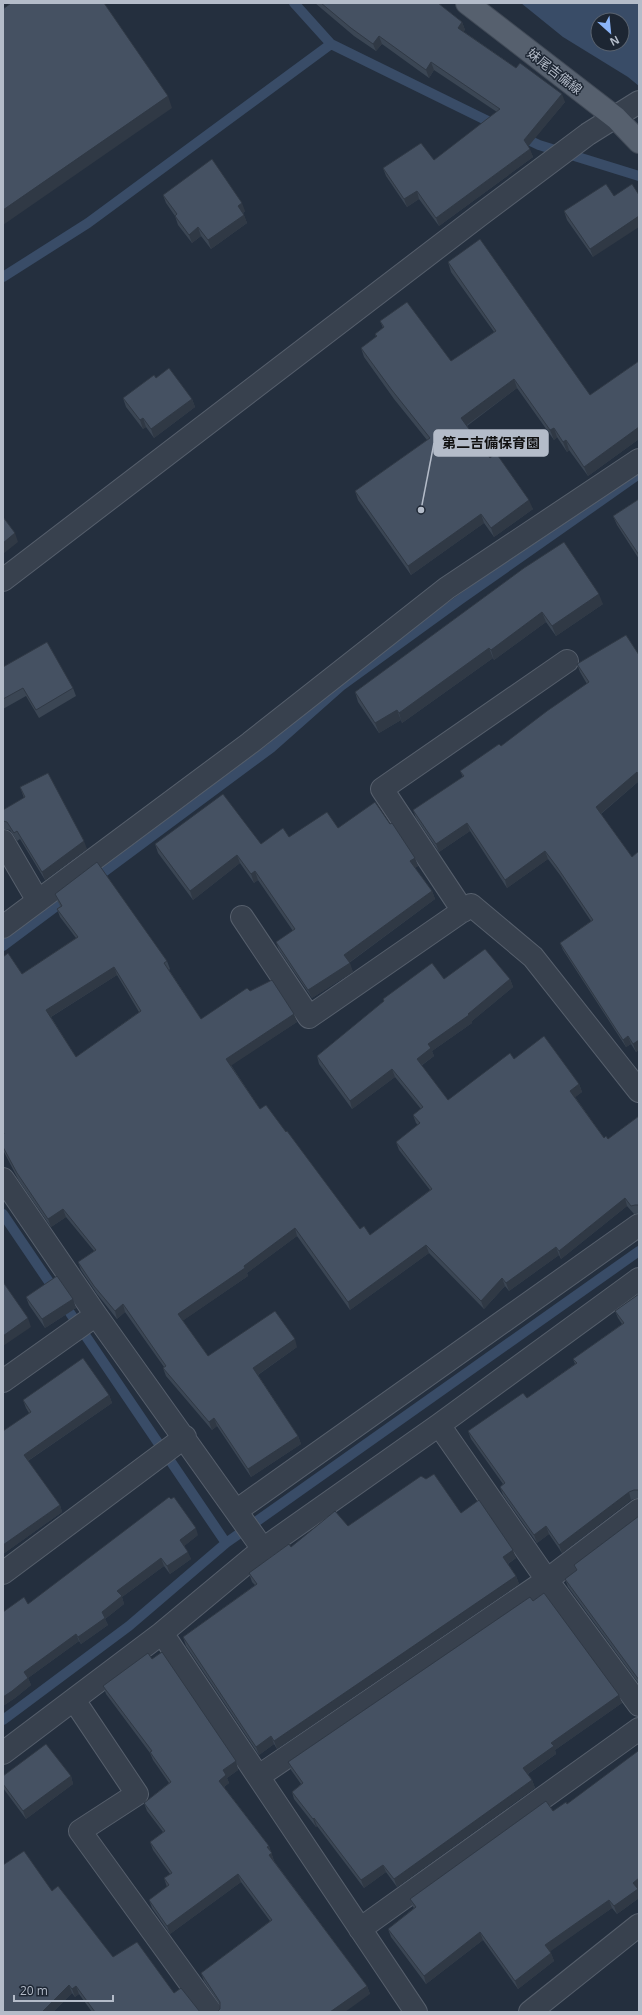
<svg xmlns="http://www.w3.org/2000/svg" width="642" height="2015" viewBox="0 0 642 2015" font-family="'Open Sans','Noto Sans JP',sans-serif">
	<rect width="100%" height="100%" fill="#242f3e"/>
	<path fill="#394c67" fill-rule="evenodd" d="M 521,3 L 639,3 L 639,86 L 628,77 L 563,37 ZM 598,20 L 622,20 L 622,44 L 598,44 Z"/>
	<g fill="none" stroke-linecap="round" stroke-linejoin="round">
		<path stroke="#394c67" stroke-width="10" d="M 294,3 L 331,44
			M 520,136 L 539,145 L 639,176
			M 3,277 L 88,223 L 331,44 L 498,126
			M 93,880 L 271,748 L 341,686 L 461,599 L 639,474
			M 3,946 L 70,896
			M 3,1214 L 226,1543 L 639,1251
			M 3,1720 L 129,1626 L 226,1543"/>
		<defs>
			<path id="minor" d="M 3,580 L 480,215 L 588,134 L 639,102
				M 3,841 L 38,901
				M 463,911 L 382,789 L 567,661
				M 242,917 L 309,1017 L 471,905 L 533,957 L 639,1091
				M 3,927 L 250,743 L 447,588 L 639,460
				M 3,1179 L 96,1315 L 263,1549
				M 3,1381 L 96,1315
				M 439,1425 L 547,1580 L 639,1705
				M 236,1511 L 639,1225
				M 3,1573 L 185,1437
				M 74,1700 L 137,1794 L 80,1831 L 211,2012
				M 3,1753 L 162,1633
				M 259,1776 L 547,1580 L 639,1510
				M 360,1929 L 639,1729
				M 416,2012 L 162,1633 L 263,1549 L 439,1425 L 639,1279
				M 530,2012 L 639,1925"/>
			<path id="major" d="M 467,3 L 616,118 L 639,142"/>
		</defs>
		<use href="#minor" stroke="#565f6c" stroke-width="24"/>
		<use href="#major" stroke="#414a57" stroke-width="24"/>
		<use href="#minor" stroke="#38414e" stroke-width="22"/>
		<use href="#major" stroke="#56606e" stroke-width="22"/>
	</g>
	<path fill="#3b4654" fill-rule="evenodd" d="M 315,3 L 438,3 L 462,22 L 465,30 L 463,31 L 565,102 L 528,146 L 533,157 L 439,226 L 419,199 L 407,207 L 386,176 L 383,168 L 434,160 L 497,112 L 434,70 L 429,78 L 382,44 L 376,51 L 354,36 Z
		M 163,195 L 245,211 L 243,213 L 247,223 L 211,249 L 201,236 L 192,243 L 178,225 L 175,216 L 166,203 Z
		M 614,196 L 593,257 L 567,220 L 564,211 Z
		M 448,262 L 590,395 L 639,361 L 639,439 L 588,476 L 569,450 L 567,452 L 557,437 L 554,440 L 517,388 L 467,426 L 490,458 L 533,509 L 494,537 L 484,523 L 411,575 L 358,500 L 355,491 L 427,440 L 394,399 L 364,357 L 361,348 L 376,337 L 375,334 L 383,328 L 380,321 L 451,361 L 494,332 L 451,272 Z
		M 156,378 L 192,399 L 195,407 L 154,438 L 146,427 L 143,429 L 126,407 L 123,398 Z
		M 639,499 L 639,559 L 617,525 L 613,516 Z
		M 524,568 L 603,604 L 556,636 L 546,622 L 494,660 L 493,658 L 402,723 L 401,720 L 379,733 L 358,702 L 355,692 Z
		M 639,655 L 639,781 L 601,814 L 632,857 L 639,851 L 639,1050 L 636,1052 L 631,1044 L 626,1047 L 563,950 L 560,943 L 591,921 L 560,875 L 548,859 L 507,888 L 470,831 L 439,852 L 416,818 L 413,810 L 463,777 L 460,771 L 501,746 L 587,684 L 580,672 L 577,664 Z
		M 3,667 L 73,688 L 76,696 L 39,718 L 26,696 L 3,709 Z
		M 20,787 L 87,849 L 45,880 L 20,839 L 17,841 L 10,830 L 3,829 L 3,810 L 24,798 Z
		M 390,824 L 415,858 L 418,866 L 415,868 L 432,891 L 435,899 L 349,963 L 353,972 L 312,998 L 279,950 L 276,942 L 293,931 L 258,880 L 254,883 L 240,863 L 193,900 L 158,853 L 155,844 L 261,844 L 289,837 L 338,828 Z
		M 55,894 L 167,961 L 170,969 L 169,970 L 201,1019 L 250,991 L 297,1022 L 231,1065 L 260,1109 L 360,1229 L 370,1235 L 430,1190 L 399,1150 L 396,1142 L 418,1125 L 416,1123 L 413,1115 L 421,1109 L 395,1077 L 352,1109 L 319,1064 L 317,1056 L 384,1001 L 383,999 L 444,979 L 510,979 L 513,987 L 472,1021 L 472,1023 L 432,1051 L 434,1056 L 421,1066 L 448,1100 L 514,1059 L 579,1084 L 582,1092 L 575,1097 L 604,1138 L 608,1139 L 639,1116 L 639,1213 L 634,1214 L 627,1206 L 561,1259 L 559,1255 L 509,1291 L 505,1286 L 484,1309 L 429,1253 L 350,1310 L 297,1236 L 247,1273 L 248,1276 L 182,1321 L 208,1356 L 297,1347 L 258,1375 L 298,1436 L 301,1444 L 251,1477 L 217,1426 L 212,1430 L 166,1376 L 163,1368 L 164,1367 L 125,1312 L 117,1319 L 97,1294 L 81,1270 L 78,1262 L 94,1251 L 66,1217 L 51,1227 L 19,1181 L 3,1150 L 3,957 L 22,974 L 76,938 L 60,917 L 57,909 L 60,906 L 58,902 ZM 117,975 L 139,1012 L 76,1057 L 51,1017 Z
		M 639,1294 L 639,1498 L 637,1498 L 631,1500 L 562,1553 L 549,1534 L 537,1543 L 503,1495 L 500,1487 L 503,1484 L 471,1439 L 468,1431 L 527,1398 L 575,1364 L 573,1359 L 622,1324 L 618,1318 L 615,1311 Z
		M 26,1297 L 73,1299 L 76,1308 L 45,1328 L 29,1305 Z
		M 109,1395 L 112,1403 L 28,1461 L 60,1505 L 62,1512 L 3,1554 L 29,1413 L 26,1408 L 23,1400 Z
		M 461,1513 L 516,1558 L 508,1564 L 516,1576 L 519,1584 L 277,1749 L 274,1744 L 259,1755 L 186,1646 L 183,1637 L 255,1585 L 252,1582 L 249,1573 L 291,1547 L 348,1526 Z
		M 639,1516 L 639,1684 L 568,1587 L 565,1579 L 576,1571 L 574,1565 Z
		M 198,1535 L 184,1546 L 191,1559 L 170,1574 L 164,1566 L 122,1597 L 124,1604 L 105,1619 L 108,1625 L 81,1644 L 79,1641 L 28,1678 L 31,1685 L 15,1698 L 3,1706 L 3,1612 L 28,1604 Z
		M 533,1601 L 622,1703 L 555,1750 L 556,1754 L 528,1774 L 532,1780 L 535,1788 L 397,1887 L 386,1872 L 364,1888 L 317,1826 L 316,1827 L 294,1799 L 292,1792 L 301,1784 L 291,1770 L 288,1762 Z
		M 152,1659 L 236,1761 L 238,1770 L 227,1778 L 229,1783 L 224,1787 L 269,1846 L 274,1861 L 367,1986 L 370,1994 L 220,2009 L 220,2005 L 204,1981 L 201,1973 L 270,1921 L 241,1882 L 170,1934 L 152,1908 L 149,1900 L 167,1887 L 164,1878 L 170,1874 L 153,1850 L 150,1842 L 163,1832 L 147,1811 L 144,1803 L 169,1783 L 153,1760 L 150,1753 L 106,1694 L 103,1686 Z
		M 639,1753 L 639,1888 L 638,1889 L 639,1893 L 639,1898 L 617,1914 L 612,1908 L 550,1951 L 554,1961 L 518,1989 L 483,1940 L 426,1984 L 391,1937 L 388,1929 L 414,1908 L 413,1907 L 410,1899 L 553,1811 L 567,1804 Z
		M 3,1776 L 71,1776 L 73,1784 L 26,1819 L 3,1788 Z
		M 52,1891 L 113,1957 L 174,1993 L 200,2012 L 92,2012 L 79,1994 L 75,1997 L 72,1993 L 53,2012 L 3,2012 Z"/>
	<path fill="#303945" d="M 462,22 L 465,30 L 460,35 L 458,28 Z
		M 379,36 L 382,44 L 376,51 L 373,44 Z
		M 431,62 L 434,70 L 429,78 L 426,70 Z
		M 562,94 L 565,102 L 527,148 L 524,140 Z
		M 168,96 L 172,108 L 3,225 L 3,210 Z
		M 530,149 L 533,157 L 439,226 L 436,218 Z
		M 417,191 L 419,199 L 407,207 L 404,199 Z
		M 242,203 L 245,211 L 241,214 L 238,206 Z
		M 244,215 L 247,223 L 211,249 L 208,240 Z
		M 639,216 L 639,227 L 593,257 L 590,249 Z
		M 198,227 L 201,236 L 192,243 L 189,235 Z
		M 514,379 L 517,388 L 464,427 L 461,418 Z
		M 192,399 L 195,407 L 154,438 L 151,429 Z
		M 143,418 L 146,427 L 143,429 L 140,420 Z
		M 639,427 L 639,439 L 588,476 L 584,467 Z
		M 554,428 L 557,437 L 554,440 L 550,430 Z
		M 566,440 L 569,450 L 567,452 L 563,442 Z
		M 529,500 L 533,509 L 494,537 L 491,528 Z
		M 481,514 L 484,523 L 411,575 L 408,566 Z
		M 15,533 L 18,542 L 3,554 L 3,543 Z
		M 599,594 L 603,604 L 556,636 L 552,626 Z
		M 542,612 L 546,622 L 494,660 L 491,650 Z
		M 489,648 L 493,658 L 402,723 L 399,713 Z
		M 397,710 L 401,720 L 379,733 L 375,723 Z
		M 637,772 L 639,778 L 639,781 L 599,815 L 596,807 Z
		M 467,823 L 470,831 L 439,852 L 436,844 Z
		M 84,841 L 87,849 L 45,880 L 42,872 Z
		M 545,851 L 548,859 L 507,888 L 505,880 Z
		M 237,855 L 240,863 L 193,900 L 190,891 Z
		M 415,858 L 418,866 L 413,869 L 410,861 Z
		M 255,871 L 258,880 L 254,883 L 251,874 Z
		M 432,891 L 435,899 L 347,964 L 344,955 Z
		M 350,963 L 353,972 L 312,998 L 308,990 Z
		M 114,967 L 117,975 L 49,1018 L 46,1010 Z
		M 510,979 L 513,987 L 472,1021 L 472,1023 L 432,1051 L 434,1056 L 419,1067 L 417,1059 L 428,1044 L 468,1014 Z
		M 294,1014 L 297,1022 L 229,1067 L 226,1059 Z
		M 628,1036 L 631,1044 L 626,1047 L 623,1040 Z
		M 639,1040 L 639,1050 L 636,1052 L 633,1044 Z
		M 392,1069 L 395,1077 L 352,1109 L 350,1101 Z
		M 579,1084 L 582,1092 L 573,1099 L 570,1091 Z
		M 625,1198 L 627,1206 L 561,1259 L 559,1251 Z
		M 63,1209 L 66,1217 L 51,1227 L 48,1219 Z
		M 295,1228 L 297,1236 L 247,1273 L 248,1276 L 181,1322 L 178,1314 Z
		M 426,1245 L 429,1253 L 350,1310 L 348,1302 Z
		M 556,1247 L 559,1255 L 509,1291 L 506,1283 Z
		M 502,1278 L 505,1286 L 484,1309 L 481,1301 Z
		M 73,1299 L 76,1308 L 45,1328 L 42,1319 Z
		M 123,1304 L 125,1312 L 117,1319 L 115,1311 Z
		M 28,1318 L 31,1327 L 3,1346 L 3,1336 Z
		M 295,1339 L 297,1347 L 256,1376 L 253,1368 Z
		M 109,1395 L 112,1403 L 26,1462 L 24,1455 Z
		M 214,1418 L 217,1426 L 212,1430 L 209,1422 Z
		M 298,1436 L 301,1444 L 251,1477 L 248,1469 Z
		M 629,1492 L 631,1500 L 562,1553 L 559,1545 Z
		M 60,1505 L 62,1512 L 3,1554 L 3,1545 Z
		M 546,1526 L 549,1534 L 537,1543 L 534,1535 Z
		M 196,1528 L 198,1535 L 183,1547 L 180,1540 Z
		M 513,1550 L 516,1558 L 506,1565 L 503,1557 Z
		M 188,1552 L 191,1559 L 170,1574 L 167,1566 Z
		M 161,1558 L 164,1566 L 122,1597 L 124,1604 L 105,1619 L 108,1625 L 81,1644 L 78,1637 L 102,1612 L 117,1591 Z
		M 516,1576 L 519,1584 L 277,1749 L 274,1741 Z
		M 76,1634 L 79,1641 L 28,1678 L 31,1685 L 15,1698 L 3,1706 L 3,1697 L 24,1672 Z
		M 619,1695 L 622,1703 L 555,1750 L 556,1754 L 526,1775 L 523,1768 L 551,1743 Z
		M 271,1736 L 274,1744 L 259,1755 L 256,1747 Z
		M 236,1761 L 238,1770 L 227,1778 L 229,1783 L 221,1789 L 219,1781 L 223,1770 Z
		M 71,1776 L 73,1784 L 26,1819 L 23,1811 Z
		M 532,1780 L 535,1788 L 397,1887 L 394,1879 Z
		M 314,1818 L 317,1826 L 316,1827 L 313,1819 Z
		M 269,1846 L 274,1861 L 272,1863 L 267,1847 Z
		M 383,1865 L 386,1872 L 364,1888 L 361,1880 Z
		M 238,1874 L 241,1882 L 170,1934 L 167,1926 Z
		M 639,1878 L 639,1888 L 638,1889 L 639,1893 L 639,1898 L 617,1914 L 614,1906 L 633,1883 Z
		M 609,1900 L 612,1908 L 548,1953 L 545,1945 Z
		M 480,1932 L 483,1940 L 426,1984 L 424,1976 Z
		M 551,1953 L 554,1961 L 518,1989 L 515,1981 Z
		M 69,1985 L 72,1993 L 53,2012 L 42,2012 Z
		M 76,1986 L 79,1994 L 75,1997 L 72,1989 Z
		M 367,1986 L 370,1994 L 345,2012 L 330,2012 Z"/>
	<path fill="#455162" stroke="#303945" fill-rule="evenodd" d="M 11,3 L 104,3 L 168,96 L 3,210 L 3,9 Z
		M 321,3 L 438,3 L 462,22 L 458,28 L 516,68 L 520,63 L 562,94 L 524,140 L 530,149 L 436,218 L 417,191 L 404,199 L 383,168 L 421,143 L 434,160 L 500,109 L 431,62 L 426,70 L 379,36 L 373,44 L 351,28 Z
		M 212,159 L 242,203 L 238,206 L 244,215 L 208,240 L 198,227 L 189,235 L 175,216 L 177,214 L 163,195 Z
		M 606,184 L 614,196 L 632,184 L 639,195 L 639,216 L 590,249 L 564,211 Z
		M 480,239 L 590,395 L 639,361 L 639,427 L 584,467 L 566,440 L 563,442 L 554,428 L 550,430 L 514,379 L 461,418 L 490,458 L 496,453 L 529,500 L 491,528 L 481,514 L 408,566 L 355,491 L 430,438 L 391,389 L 361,348 L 377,336 L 375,334 L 384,327 L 380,321 L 407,302 L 451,361 L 496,331 L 448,262 Z
		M 169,368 L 192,399 L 151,429 L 143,418 L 140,420 L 123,398 L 154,375 L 156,378 Z
		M 639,499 L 639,555 L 613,516 Z
		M 3,517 L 15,533 L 3,543 Z
		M 564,542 L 599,594 L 552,626 L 542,612 L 491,650 L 489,648 L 399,713 L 397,710 L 375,723 L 355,692 L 524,568 Z
		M 626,635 L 639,655 L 639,776 L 637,772 L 596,807 L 632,857 L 639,851 L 639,1040 L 633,1044 L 628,1036 L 623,1040 L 560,943 L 593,920 L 557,867 L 545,851 L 505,880 L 467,823 L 436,844 L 413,810 L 464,776 L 460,771 L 499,744 L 501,746 L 547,711 L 589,682 L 577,664 Z
		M 47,642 L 73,688 L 36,710 L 23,688 L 3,699 L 3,667 Z
		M 48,773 L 84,841 L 42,872 L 17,831 L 14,833 L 7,822 L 3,821 L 3,810 L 25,797 L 20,787 Z
		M 223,794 L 261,844 L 283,828 L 289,837 L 327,812 L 338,828 L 375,802 L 390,824 L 392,823 L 415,858 L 410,861 L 432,891 L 344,955 L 350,963 L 308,990 L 276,942 L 295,929 L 255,871 L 251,874 L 237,855 L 190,891 L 155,844 Z
		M 97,862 L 167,961 L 164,963 L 201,1019 L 247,988 L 250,991 L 272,980 L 294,1014 L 226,1059 L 260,1109 L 266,1105 L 286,1132 L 287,1131 L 360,1229 L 364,1226 L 370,1235 L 432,1189 L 396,1142 L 420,1123 L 413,1115 L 423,1107 L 392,1069 L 350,1101 L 317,1056 L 384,1001 L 383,999 L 432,963 L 444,979 L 485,949 L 510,979 L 468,1014 L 469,1015 L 428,1044 L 431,1048 L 417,1059 L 448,1100 L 510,1053 L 514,1059 L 544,1036 L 579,1084 L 570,1091 L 604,1138 L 606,1136 L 608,1139 L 639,1116 L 639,1205 L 635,1205 L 631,1206 L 625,1198 L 559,1251 L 556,1247 L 506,1283 L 502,1278 L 481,1301 L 426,1245 L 348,1302 L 295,1228 L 244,1266 L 245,1268 L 178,1314 L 208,1356 L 275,1311 L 295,1339 L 253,1368 L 298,1436 L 248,1469 L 214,1418 L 209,1422 L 163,1368 L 166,1366 L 123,1304 L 115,1311 L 94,1286 L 78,1262 L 96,1250 L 63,1209 L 48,1219 L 17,1173 L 3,1147 L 3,1135 L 4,1134 L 3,1132 L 3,957 L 8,953 L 22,974 L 78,937 L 57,909 L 62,906 L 55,894 ZM 114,967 L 141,1011 L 76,1057 L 46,1010 Z
		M 57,1276 L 73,1299 L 42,1319 L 26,1297 Z
		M 3,1282 L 28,1318 L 3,1336 Z
		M 639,1294 L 639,1490 L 634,1490 L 629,1492 L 559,1545 L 546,1526 L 534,1535 L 500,1487 L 505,1483 L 468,1431 L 523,1393 L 527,1398 L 577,1363 L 573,1359 L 624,1323 L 615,1311 Z
		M 83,1358 L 109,1395 L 24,1455 L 60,1505 L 3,1545 L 3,1431 L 31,1412 L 23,1400 Z
		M 434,1474 L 461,1513 L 479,1500 L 513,1550 L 503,1557 L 516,1576 L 274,1741 L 271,1736 L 256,1747 L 183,1637 L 257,1584 L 249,1573 L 289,1544 L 291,1547 L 335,1511 L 348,1526 L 421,1476 L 426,1479 Z
		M 169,1497 L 171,1499 L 174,1497 L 196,1528 L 180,1540 L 188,1552 L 167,1566 L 161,1558 L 117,1591 L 122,1596 L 102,1612 L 105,1618 L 78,1637 L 76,1634 L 24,1672 L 28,1678 L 12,1691 L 3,1697 L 3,1612 L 24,1597 L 28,1604 Z
		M 639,1516 L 639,1680 L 565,1579 L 577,1570 L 574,1565 Z
		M 544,1593 L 619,1695 L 551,1743 L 554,1746 L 523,1768 L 532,1780 L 394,1879 L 383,1865 L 361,1880 L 314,1818 L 313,1819 L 292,1792 L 303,1783 L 288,1762 L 530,1597 L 533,1601 Z
		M 162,1652 L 236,1761 L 223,1770 L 226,1775 L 219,1781 L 269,1846 L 267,1847 L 272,1853 L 269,1855 L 367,1986 L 330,2012 L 217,2012 L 220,2009 L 220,2002 L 201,1973 L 272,1920 L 238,1874 L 167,1926 L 149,1900 L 169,1885 L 164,1878 L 172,1873 L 150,1842 L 165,1831 L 144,1803 L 171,1782 L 150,1752 L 152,1751 L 103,1686 L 148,1653 L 152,1659 Z
		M 46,1744 L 71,1776 L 23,1811 L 3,1784 L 3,1776 Z
		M 638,1751 L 639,1753 L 639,1878 L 633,1883 L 638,1889 L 614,1906 L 609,1900 L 545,1945 L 551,1953 L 515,1981 L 480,1932 L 424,1976 L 388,1929 L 416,1907 L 410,1899 L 546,1801 L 553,1811 L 566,1802 L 567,1804 Z
		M 24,1851 L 52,1891 L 58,1886 L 113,1957 L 137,1942 L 174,1993 L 181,1988 L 200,2012 L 95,2012 L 76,1986 L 72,1989 L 69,1985 L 42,2012 L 3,2012 L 3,1865 Z"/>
	<g text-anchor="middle" stroke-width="3" stroke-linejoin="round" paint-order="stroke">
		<g font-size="13" fill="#b4bcc9" stroke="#1d2633">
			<text transform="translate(555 71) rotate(38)" y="5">妹尾吉備線</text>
		</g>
	</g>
	<path fill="none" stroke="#b4bcc9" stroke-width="1.5" d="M421 510L434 443"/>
	<circle fill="#b4bcc9" stroke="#1d2633" stroke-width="1.5" cx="421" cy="510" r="4"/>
	<rect fill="#b4bcc9" stroke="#b4bcc9" stroke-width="1.5" x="434" y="430" width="114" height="26" rx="4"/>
	<g font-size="14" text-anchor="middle" font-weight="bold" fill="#111">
		<text x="491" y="448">第二吉備保育園</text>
	</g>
	<rect width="642" height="2015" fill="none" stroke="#b4bcc9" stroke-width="8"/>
	<g transform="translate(610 32) rotate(153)"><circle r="19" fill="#1d2633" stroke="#59626f"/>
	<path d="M0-3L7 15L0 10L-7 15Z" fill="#8ab4f8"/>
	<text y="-6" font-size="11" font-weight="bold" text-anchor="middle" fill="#b4bcc9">N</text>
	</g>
	<path d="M14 1995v6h99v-6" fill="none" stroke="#b4bcc9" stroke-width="2"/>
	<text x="20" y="1995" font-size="12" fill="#b4bcc9" stroke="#1d2633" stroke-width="3" paint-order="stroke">20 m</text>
</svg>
